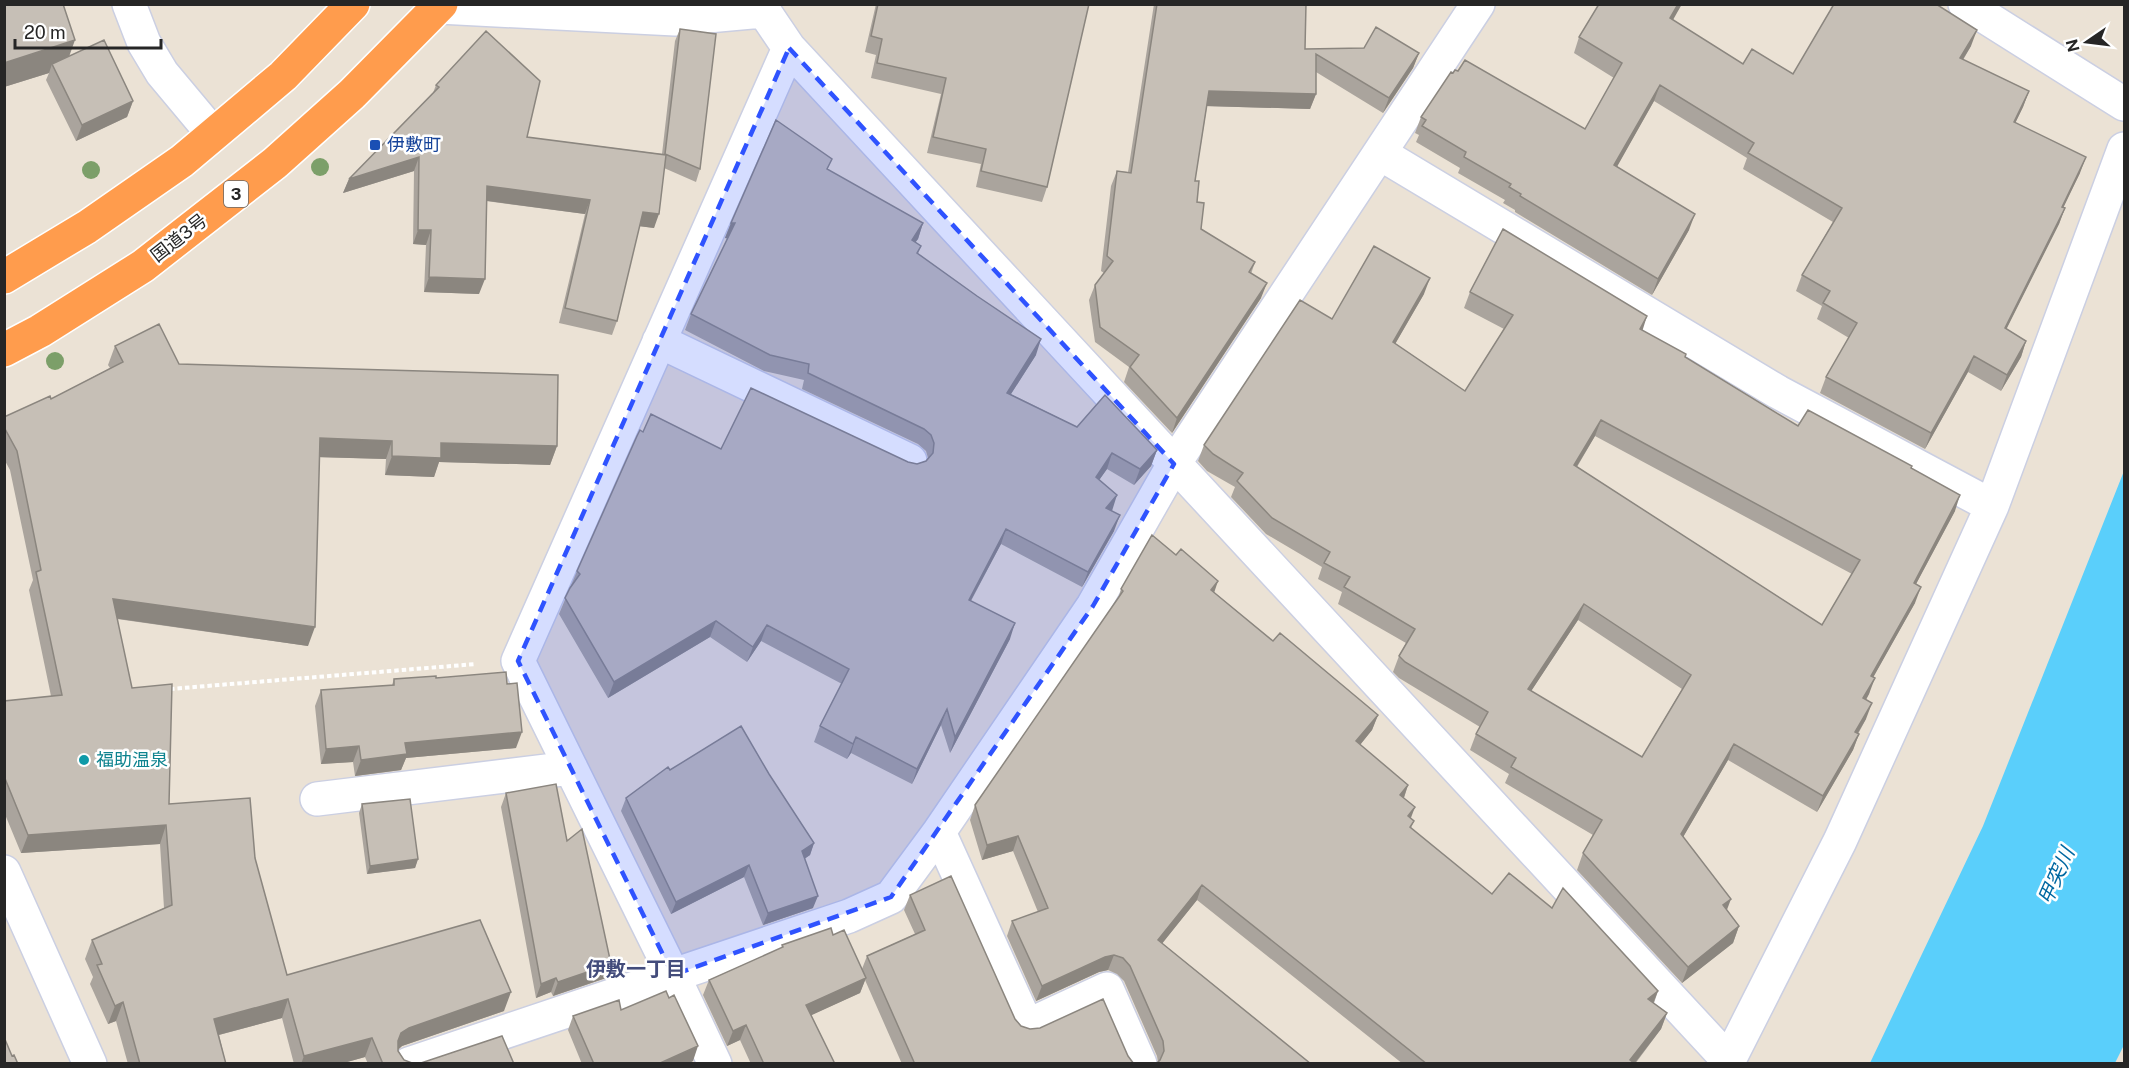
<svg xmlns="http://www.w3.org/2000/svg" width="2129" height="1068" viewBox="0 0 2129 1068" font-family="'Public Sans','Noto Sans JP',sans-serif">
	<rect width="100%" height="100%" fill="#ebe2d5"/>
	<path fill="#5acffb" d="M 2124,471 L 2124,1045 L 2115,1063 L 1870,1063 L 1983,826 Z"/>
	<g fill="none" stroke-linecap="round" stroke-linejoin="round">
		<defs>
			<path id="minor" d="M 129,4 L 144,43 L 162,73 L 213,134
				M 1965,4 L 2124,104
				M 439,7 L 675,19 L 764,11 L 789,48 L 1729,1061
				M 1381,154 L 1778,392 L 1992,506
				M 659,341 L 910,461
				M 317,799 L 571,768
				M 939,832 L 1027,1026 L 1107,989 L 1140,1064
				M 4,872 L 90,1064
				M 409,1064 L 849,916 L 891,897 L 939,832 L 1093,606 L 1174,464 L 1478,4
				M 715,1064 L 673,975 L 518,661 L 789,48
				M 1727,1064 L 1840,841 L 1992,506 L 2124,149"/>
			<path id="highway" d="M 4,277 L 87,227 L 182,161 L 283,76 L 353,4
				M 4,350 L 40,331 L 143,266 L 275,163 L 352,94 L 441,4"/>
		</defs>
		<use href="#minor" stroke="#cbcfe2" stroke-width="36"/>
		<use href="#highway" stroke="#fff" stroke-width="36"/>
		<path stroke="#fff" stroke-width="4" stroke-dasharray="4.5 3" stroke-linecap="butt" d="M 170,689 L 476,664"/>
		<use href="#minor" stroke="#fff" stroke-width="33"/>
		<use href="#highway" stroke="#ff9c4d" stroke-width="33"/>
	</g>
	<g fill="#7c9f69">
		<circle cx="320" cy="167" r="9"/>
		<circle cx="91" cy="170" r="9"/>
		<circle cx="55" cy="361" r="9"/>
	</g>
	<path fill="#aaa49d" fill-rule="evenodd" d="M 4,4 L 69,56 L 133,101 L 127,117 L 76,141 L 46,80 L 49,73 L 4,87 Z
		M 876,4 L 1089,4 L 1047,187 L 1042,202 L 976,187 L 981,164 L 927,153 L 941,94 L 871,78 L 876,55 L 865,52 Z
		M 1154,4 L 1306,4 L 1305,49 L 1419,53 L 1413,68 L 1383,113 L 1316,72 L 1316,94 L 1310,109 L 1207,106 L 1195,181 L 1197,202 L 1201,229 L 1255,262 L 1251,274 L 1261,298 L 1172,433 L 1124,382 L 1129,367 L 1095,342 L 1089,300 L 1095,285 L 1104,273 L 1101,271 L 1111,186 L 1117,171 L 1128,172 Z
		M 1673,20 L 1743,64 L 1793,74 L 1971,46 L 1963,60 L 2029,91 L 2023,107 L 2015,123 L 2080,173 L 2063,207 L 2065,208 L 2059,224 L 2006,329 L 2026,341 L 2021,357 L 2001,391 L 1968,372 L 1925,449 L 1820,393 L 1826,377 L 1849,338 L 1817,319 L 1822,306 L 1796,291 L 1802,275 L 1833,222 L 1743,169 L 1747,158 L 1654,101 L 1617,166 L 1689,230 L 1652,295 L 1515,212 L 1515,210 L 1503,203 L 1505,200 L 1458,173 L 1460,168 L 1416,142 L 1419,135 L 1415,133 L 1421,117 L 1585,129 L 1614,78 L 1574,53 L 1579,37 Z
		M 680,29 L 700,169 L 696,182 L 664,168 L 654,228 L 639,226 L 617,321 L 612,335 L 559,323 L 585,214 L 486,201 L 479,294 L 424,292 L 426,245 L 413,244 L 414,171 L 343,193 L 349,179 L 433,93 L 436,85 L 527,137 L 662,154 L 675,41 Z
		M 828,170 L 923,223 L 918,239 L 915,242 L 921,246 L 918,254 L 1036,355 L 1011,394 L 1077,427 L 1157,450 L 1151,466 L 1134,485 L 1107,469 L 1099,480 L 1112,511 L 1114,531 L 1082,587 L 1001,544 L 971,601 L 1010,639 L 950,753 L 941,725 L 912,784 L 851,753 L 847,759 L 814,742 L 820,726 L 842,684 L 761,641 L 747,662 L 710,637 L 608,698 L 559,614 L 577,571 L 643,432 L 721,449 L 908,462 L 917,464 L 926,461 L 928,458 L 926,451 L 918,444 L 802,389 L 804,380 L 764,371 L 685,330 L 691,314 L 728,238 L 725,238 L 731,223 Z
		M 1470,292 L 1642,330 L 1798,426 L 1911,469 L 1955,511 L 1916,584 L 1915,603 L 1873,677 L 1869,694 L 1866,700 L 1866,719 L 1858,734 L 1859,734 L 1853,750 L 1817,812 L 1728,760 L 1683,837 L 1727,910 L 1739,926 L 1733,943 L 1682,983 L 1577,870 L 1583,853 L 1593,835 L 1505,783 L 1509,774 L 1470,750 L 1476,734 L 1480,727 L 1399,678 L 1393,672 L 1399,656 L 1406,643 L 1338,604 L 1342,592 L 1318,579 L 1322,567 L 1266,534 L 1231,497 L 1235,487 L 1207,471 L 1198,461 L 1204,445 L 1332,319 L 1424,294 L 1395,344 L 1465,391 L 1504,329 L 1464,308 ZM 1595,436 L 1852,574 L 1822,625 L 1577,467 ZM 1578,620 L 1682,689 L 1642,757 L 1531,691 Z
		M 115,346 L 179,364 L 557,446 L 550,465 L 439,462 L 434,477 L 385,475 L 386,459 L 320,457 L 308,646 L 117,619 L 132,688 L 169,804 L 255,858 L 287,975 L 504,1011 L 402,1046 L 398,1050 L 404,1060 L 412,1063 L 514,1064 L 368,1064 L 365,1057 L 340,1064 L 294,1064 L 282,1018 L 219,1035 L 226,1064 L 128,1064 L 116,1021 L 108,1024 L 90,984 L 93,977 L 85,959 L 92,940 L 164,908 L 160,844 L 21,853 L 4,812 L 4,701 L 51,696 L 29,590 L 33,580 L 10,470 L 4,459 L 4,417 L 51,399 L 110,368 L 108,365 Z
		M 1121,589 L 1214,592 L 1273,641 L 1378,715 L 1372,730 L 1360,745 L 1408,785 L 1404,798 L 1411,819 L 1414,821 L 1411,828 L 1492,894 L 1552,908 L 1658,991 L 1654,1003 L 1667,1013 L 1661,1029 L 1635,1064 L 1403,1064 L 1197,900 L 1162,943 L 1311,1064 L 1158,1062 L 1157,1056 L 1124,981 L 1117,974 L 1108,970 L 1099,972 L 1036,1001 L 1007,936 L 1012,921 L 1038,912 L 1013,851 L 982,860 L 970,820 L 975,805 L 1118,599 Z
		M 436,678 L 516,748 L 406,758 L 401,770 L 355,776 L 353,762 L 321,764 L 315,706 L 321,690 L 392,685 L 394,679 Z
		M 670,770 L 769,774 L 814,843 L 810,855 L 804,859 L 813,908 L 763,925 L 744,877 L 671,914 L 621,811 L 626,798 Z
		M 506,793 L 567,841 L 611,964 L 606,978 L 553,996 L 551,992 L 536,998 L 501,807 Z
		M 362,804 L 418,859 L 415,868 L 367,874 L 359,813 Z
		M 910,895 L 1021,1026 L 1030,1029 L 1128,1056 L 1134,1064 L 902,1064 L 865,980 L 860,993 L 811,1015 L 835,1064 L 751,1064 L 740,1040 L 727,1046 L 703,995 L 709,980 L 781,948 L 782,945 L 833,935 L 862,969 L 867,956 L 915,934 L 904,910 Z
		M 621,1010 L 693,1061 L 687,1064 L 582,1064 L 568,1030 L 573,1016 Z"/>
	<path fill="#8b867f" d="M 1678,4 L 1682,4 L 1665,34 L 1670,18 Z
		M 1977,30 L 1971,46 L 1954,74 L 1960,58 Z
		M 75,40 L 65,68 L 52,64 L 49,73 L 4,87 L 4,63 Z
		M 1419,53 L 1413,68 L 1383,113 L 1389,98 Z
		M 1660,85 L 1654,101 L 1609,181 L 1614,165 Z
		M 1209,91 L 1316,94 L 1310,109 L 1204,106 Z
		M 2029,91 L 2023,107 L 2008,138 L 2014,122 Z
		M 133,101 L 127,117 L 76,141 L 82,125 Z
		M 419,157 L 414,171 L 343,193 L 349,179 Z
		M 2086,157 L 2080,173 L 2056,223 L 2062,207 Z
		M 487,186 L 590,200 L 585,214 L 481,200 Z
		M 2065,208 L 2059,224 L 1999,344 L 2005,328 Z
		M 643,212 L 659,214 L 654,228 L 638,226 Z
		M 1695,214 L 1689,230 L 1652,295 L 1658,279 Z
		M 731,223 L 735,223 L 729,239 L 725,238 Z
		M 923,223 L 918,239 L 906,255 L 912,240 Z
		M 418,230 L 431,230 L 426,245 L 413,244 Z
		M 429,277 L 485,279 L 479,294 L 424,292 Z
		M 1430,278 L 1424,294 L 1387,358 L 1393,342 Z
		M 1267,283 L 1261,298 L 1172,433 L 1177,418 Z
		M 1647,316 L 1642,332 L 1640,329 Z
		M 1041,339 L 1036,355 L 1002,408 L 1007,393 Z
		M 2026,341 L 2021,357 L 2001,391 L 2007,375 Z
		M 1974,356 L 1968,372 L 1925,449 L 1931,433 Z
		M 1601,420 L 1595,436 L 1568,481 L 1574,465 Z
		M 320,438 L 392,441 L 386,459 L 313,457 Z
		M 441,443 L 557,446 L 550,465 L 439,462 L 434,477 L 385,475 L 392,456 Z
		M 1157,450 L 1151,466 L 1134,485 L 1140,469 Z
		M 1112,453 L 1107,469 L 1090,493 L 1096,477 Z
		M 1117,495 L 1112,511 L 1106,508 Z
		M 1960,495 L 1955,511 L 1908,599 L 1914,583 Z
		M 1120,515 L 1114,531 L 1082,587 L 1088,572 Z
		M 1006,529 L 1001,544 L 963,615 L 969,600 Z
		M 1218,581 L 1213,596 L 1211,590 Z
		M 1921,587 L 1915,603 L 1865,692 L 1871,676 Z
		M 113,599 L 315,627 L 308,646 L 106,617 Z
		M 1584,604 L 1578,620 L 1522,705 L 1528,689 Z
		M 716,621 L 710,637 L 608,698 L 614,682 Z
		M 1015,623 L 1010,639 L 950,753 L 955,737 Z
		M 767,625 L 761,641 L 747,662 L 753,647 Z
		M 1875,678 L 1869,694 L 1857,715 L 1863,698 Z
		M 1872,703 L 1866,719 L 1849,748 L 1855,732 Z
		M 947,709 L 941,725 L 912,784 L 917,769 Z
		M 1378,715 L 1372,730 L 1351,756 L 1356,741 Z
		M 522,732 L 516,748 L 406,758 L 401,770 L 355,776 L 361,760 L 405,743 Z
		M 1859,734 L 1853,750 L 1817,812 L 1823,796 Z
		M 856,737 L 851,753 L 847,759 L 853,744 Z
		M 1734,744 L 1728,760 L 1675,851 L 1681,834 Z
		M 359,746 L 353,762 L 321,764 L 326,749 Z
		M 1408,785 L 1403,800 L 1400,795 Z
		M 1415,807 L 1409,823 L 1408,816 Z
		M 166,825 L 160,844 L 21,853 L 28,835 Z
		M 1018,836 L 1013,851 L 982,860 L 987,845 Z
		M 814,843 L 810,855 L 797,864 L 802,851 Z
		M 418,859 L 415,868 L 367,874 L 370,866 Z
		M 749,865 L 744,877 L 671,914 L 676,902 Z
		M 1202,885 L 1197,900 L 1153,955 L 1158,940 Z
		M 818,896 L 813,908 L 763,925 L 768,913 Z
		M 1731,899 L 1725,915 L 1723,905 Z
		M 1739,926 L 1733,943 L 1682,983 L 1688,967 Z
		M 1114,955 L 1108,970 L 1099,972 L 1036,1001 L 1042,986 L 1105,957 Z
		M 611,964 L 606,978 L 553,996 L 558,982 Z
		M 556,978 L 551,992 L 536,998 L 541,984 Z
		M 866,978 L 860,993 L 801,1020 L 806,1005 Z
		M 1658,991 L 1652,1006 L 1648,999 Z
		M 511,992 L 504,1011 L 402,1046 L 395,1052 L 398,1041 L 401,1033 L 409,1028 Z
		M 288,999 L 282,1018 L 207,1038 L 214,1019 Z
		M 123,1002 L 116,1021 L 108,1024 L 115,1006 Z
		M 1667,1013 L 1661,1029 L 1634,1064 L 1630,1060 Z
		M 746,1025 L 740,1040 L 727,1046 L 733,1031 Z
		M 372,1038 L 365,1057 L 340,1064 L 301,1064 L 304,1056 Z
		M 698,1046 L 693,1061 L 687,1064 L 658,1064 Z"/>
	<path fill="#c6bfb6" stroke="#8b867f" stroke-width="1.5" fill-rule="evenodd" d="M 4,4 L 63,4 L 75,40 L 4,63 Z
		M 878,4 L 1089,4 L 1047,187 L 981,171 L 986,149 L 933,137 L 946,78 L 877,63 L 882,39 L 871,36 Z
		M 1157,4 L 1306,4 L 1305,49 L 1364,48 L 1376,27 L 1419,53 L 1389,98 L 1316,54 L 1316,94 L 1209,91 L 1195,181 L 1199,181 L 1197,202 L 1204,203 L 1201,229 L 1255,262 L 1249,272 L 1267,283 L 1177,418 L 1130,367 L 1139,355 L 1100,327 L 1095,285 L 1113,261 L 1107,256 L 1117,171 L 1131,173 Z
		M 1599,4 L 1678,4 L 1670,18 L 1743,64 L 1752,49 L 1793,74 L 1834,4 L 1936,4 L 1977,30 L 1960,58 L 2029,91 L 2014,122 L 2086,157 L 2062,207 L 2065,208 L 2005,328 L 2026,341 L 2007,375 L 1974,356 L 1931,433 L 1826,377 L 1857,323 L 1823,303 L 1830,291 L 1802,275 L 1842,208 L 1748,153 L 1754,143 L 1660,85 L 1614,165 L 1695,214 L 1658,279 L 1520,196 L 1521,194 L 1509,187 L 1511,184 L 1464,157 L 1466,152 L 1422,126 L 1426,120 L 1421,117 L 1451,72 L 1453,73 L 1455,70 L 1458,71 L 1465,60 L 1585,129 L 1622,63 L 1579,37 Z
		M 680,29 L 716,34 L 700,169 L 665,154 Z
		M 486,31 L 540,81 L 527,137 L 666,155 L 659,214 L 643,212 L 617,321 L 565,308 L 590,200 L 487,186 L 485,279 L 429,277 L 431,230 L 418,230 L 419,157 L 349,179 L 439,87 L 436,85 Z
		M 104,40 L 133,101 L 82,125 L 52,64 Z
		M 776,120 L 832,159 L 827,169 L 923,223 L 912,240 L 921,246 L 917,253 L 977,296 L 1041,339 L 1007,393 L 1077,427 L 1105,395 L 1157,450 L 1140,469 L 1112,453 L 1096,477 L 1117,495 L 1106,508 L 1120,515 L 1088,572 L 1006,529 L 969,600 L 1015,623 L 955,737 L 947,709 L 917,769 L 856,737 L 853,744 L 820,726 L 849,669 L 767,625 L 753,647 L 716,621 L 614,682 L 565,598 L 570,588 L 580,574 L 577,571 L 637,436 L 640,430 L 643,432 L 651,414 L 721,449 L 751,388 L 908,462 L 917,464 L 926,461 L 933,453 L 934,443 L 931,435 L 924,429 L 808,373 L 809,364 L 770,355 L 691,314 L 735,223 L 731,223 Z
		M 1503,229 L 1647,316 L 1640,329 L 1686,354 L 1685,357 L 1798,426 L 1808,410 L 1912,466 L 1911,468 L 1960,495 L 1914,583 L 1921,587 L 1871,676 L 1875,678 L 1863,698 L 1872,703 L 1855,732 L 1859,734 L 1823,796 L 1734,744 L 1681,834 L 1731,899 L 1723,905 L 1739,926 L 1688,967 L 1583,853 L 1602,820 L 1511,767 L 1516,758 L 1476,734 L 1488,712 L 1405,662 L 1399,656 L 1415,629 L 1344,587 L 1350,577 L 1324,563 L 1330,552 L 1272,518 L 1237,481 L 1243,473 L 1213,454 L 1204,445 L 1300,300 L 1332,319 L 1374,246 L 1430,278 L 1393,342 L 1465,391 L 1513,315 L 1470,292 ZM 1601,420 L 1860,560 L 1822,625 L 1574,465 ZM 1584,604 L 1691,675 L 1642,757 L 1528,689 Z
		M 159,324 L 179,364 L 558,375 L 557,446 L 441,443 L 441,458 L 392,456 L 392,441 L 320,438 L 315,627 L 113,599 L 132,688 L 172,684 L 169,804 L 250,798 L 255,858 L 287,975 L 480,920 L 511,992 L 409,1028 L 401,1033 L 398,1041 L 398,1051 L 404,1060 L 412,1063 L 421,1063 L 502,1036 L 514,1064 L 383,1064 L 372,1038 L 304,1056 L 288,999 L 214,1019 L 226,1064 L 140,1064 L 123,1002 L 115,1006 L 97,965 L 102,964 L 92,940 L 172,905 L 166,825 L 28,835 L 4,776 L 4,701 L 62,695 L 36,572 L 41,570 L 17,451 L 4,427 L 4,417 L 50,396 L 51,399 L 123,362 L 115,346 Z
		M 1152,535 L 1176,555 L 1181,549 L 1218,581 L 1211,590 L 1273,641 L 1280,633 L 1378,715 L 1356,741 L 1408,785 L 1400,795 L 1415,807 L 1408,816 L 1414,821 L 1410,827 L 1492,894 L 1509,873 L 1552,908 L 1563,888 L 1658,991 L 1648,999 L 1667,1013 L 1630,1060 L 1635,1064 L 1427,1064 L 1202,885 L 1158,940 L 1311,1064 L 1156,1064 L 1160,1060 L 1164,1051 L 1163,1041 L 1130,966 L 1123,958 L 1114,955 L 1105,957 L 1042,986 L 1012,921 L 1048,908 L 1018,836 L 987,845 L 975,805 L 1123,591 L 1121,589 Z
		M 506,672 L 507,684 L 517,683 L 522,732 L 405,743 L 407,754 L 361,760 L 359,746 L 326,749 L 321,690 L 394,685 L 394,679 L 436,676 L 436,678 Z
		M 741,726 L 769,774 L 814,843 L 802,851 L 818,896 L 768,913 L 749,865 L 676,902 L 626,798 L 668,767 L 670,770 Z
		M 556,784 L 567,841 L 582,829 L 611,964 L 558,982 L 556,978 L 541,984 L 506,793 Z
		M 410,799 L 418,859 L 370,866 L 362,804 Z
		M 951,876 L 1015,1019 L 1021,1026 L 1030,1029 L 1040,1028 L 1103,999 L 1128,1056 L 1134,1064 L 912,1064 L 914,1062 L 867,956 L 925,930 L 910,895 Z
		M 831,928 L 833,935 L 844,930 L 866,978 L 806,1005 L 835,1064 L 764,1064 L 746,1025 L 733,1031 L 709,980 L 783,947 L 782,945 Z
		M 666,991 L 669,998 L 674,995 L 698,1046 L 658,1064 L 594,1064 L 573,1016 L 619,1000 L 621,1010 Z
		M 4,1037 L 12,1056 L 14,1055 L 18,1064 L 4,1064 Z"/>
	<path fill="#2f53ff" fill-opacity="0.2" stroke="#2f53ff" stroke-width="4.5" stroke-dasharray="12 8" stroke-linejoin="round" d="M 789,48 L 1174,464 L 1093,606 L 891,897 L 673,975 L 518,661 Z"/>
	<rect fill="#1a4fb4" stroke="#fff" stroke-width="2" x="369" y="139" width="12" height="12" rx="3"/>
	<circle fill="#0f9aa8" stroke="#fff" stroke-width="2" cx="84" cy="760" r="6"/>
	<g text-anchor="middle" stroke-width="5" stroke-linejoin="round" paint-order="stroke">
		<rect fill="#fff" stroke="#676767" stroke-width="1.5" x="224" y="181" width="24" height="26" rx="4.5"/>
		<g font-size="16" font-weight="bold" fill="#262626">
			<text x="236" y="200">3</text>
		</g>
		<g font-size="18" fill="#164399" stroke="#fff" text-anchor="start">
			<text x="387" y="151">伊敷町</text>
		</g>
		<g font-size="18" fill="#262626" stroke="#fff">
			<text transform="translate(179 238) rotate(-38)" y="6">国道3号</text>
		</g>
		<g font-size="18" fill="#0d838f" stroke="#fff" text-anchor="start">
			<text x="96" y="766">福助温泉</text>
		</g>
		<g font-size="20" font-style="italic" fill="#0068a1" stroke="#fff">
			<text transform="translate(2056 876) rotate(-66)" y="7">甲突川</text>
		</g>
		<g font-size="20" font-weight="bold" fill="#434c7b" stroke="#fff">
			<text x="636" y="976">伊敷一丁目</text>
		</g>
	</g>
	<rect width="2129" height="1068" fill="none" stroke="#262626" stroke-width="12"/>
	<g transform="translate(2087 42) rotate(256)" stroke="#ffffff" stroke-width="4.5" paint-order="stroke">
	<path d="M0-4.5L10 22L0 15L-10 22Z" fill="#262626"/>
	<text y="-9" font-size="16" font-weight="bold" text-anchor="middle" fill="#262626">N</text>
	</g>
	<path d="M15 39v9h146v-9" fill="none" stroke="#262626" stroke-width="3"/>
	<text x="24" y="39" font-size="18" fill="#262626" stroke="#ffffff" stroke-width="4.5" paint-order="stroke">20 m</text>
</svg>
